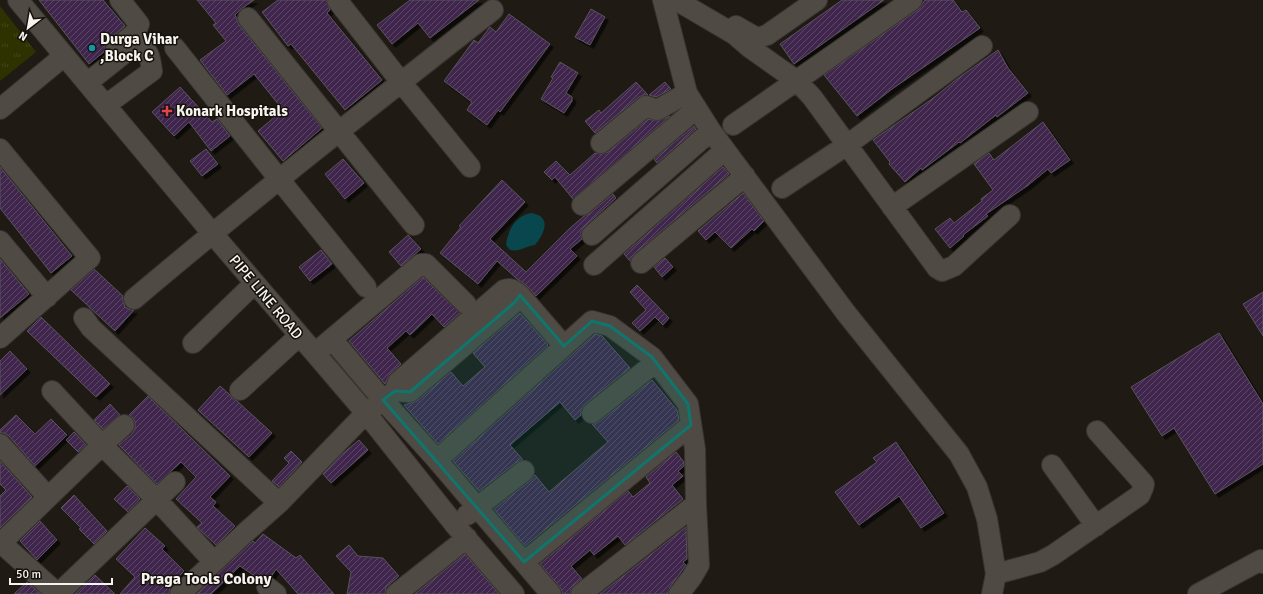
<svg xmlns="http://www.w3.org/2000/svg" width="1263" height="594" viewBox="0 0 1263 594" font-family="Signika,sans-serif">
	<defs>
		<pattern id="grass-tufts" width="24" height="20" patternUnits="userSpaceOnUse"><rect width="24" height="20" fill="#2d3200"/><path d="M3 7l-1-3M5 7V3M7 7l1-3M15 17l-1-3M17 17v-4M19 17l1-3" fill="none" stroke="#424619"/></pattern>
		<pattern id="building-hatch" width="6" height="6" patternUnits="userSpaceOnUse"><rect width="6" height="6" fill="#41274d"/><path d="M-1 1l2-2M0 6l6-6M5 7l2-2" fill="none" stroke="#5d4767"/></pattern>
		<filter id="shadow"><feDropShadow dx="3.5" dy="3.5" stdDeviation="0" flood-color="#0009"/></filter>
	</defs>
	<rect width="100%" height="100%" fill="#1f1a14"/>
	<path fill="url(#grass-tufts)" d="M 0,6 L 36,52 L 0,81 Z"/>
	<path fill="#08474d" d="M 531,213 C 552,216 545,233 535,245 C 526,246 520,252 510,250 L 506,245 C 508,230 515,216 531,213 Z"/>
	<path fill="url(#building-hatch)" stroke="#58535a" filter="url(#shadow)" d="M 39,0 L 103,0 L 125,26 L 109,39 L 105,44 L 105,51 L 89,64 Z
		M 197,0 L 254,0 L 241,9 L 235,15 L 239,25 L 322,128 L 283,161 L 258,131 L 283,110 L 254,74 L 227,95 L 200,60 L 226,41 L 213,25 L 216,23 Z
		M 278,0 L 326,0 L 330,10 L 327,13 L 382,80 L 345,110 L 291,44 L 288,46 L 262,12 Z
		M 410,0 L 479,0 L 430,38 L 418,23 L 392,44 L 377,25 Z
		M 842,0 L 884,0 L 794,64 L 780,44 Z
		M 925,0 L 953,0 L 962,12 L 966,10 L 980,28 L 892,89 L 857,116 L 824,75 L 919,9 Z
		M 591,9 L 605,17 L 590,45 L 575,37 Z
		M 509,14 L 550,44 L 500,112 L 498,110 L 487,125 L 467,110 L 472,102 L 444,81 L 474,40 L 478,43 L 490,27 L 496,32 Z
		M 998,50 L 1008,68 L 1028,93 L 997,117 L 996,115 L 960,143 L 959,142 L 922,170 L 921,168 L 905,182 L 889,164 L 890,162 L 873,140 L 932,99 L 957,79 Z
		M 560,62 L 578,73 L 566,93 L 572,97 L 572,101 L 564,113 L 541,99 L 553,78 L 551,77 Z
		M 636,82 L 648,95 L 644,95 L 639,97 L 595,133 L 585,121 L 599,110 L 601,113 Z
		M 665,82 L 671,89 L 656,97 L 649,95 Z
		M 180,87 L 212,122 L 217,119 L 230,136 L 211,151 L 189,122 L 174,136 L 152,112 Z
		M 670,116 L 573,199 L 555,177 L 552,180 L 544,172 L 556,161 L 570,175 L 595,153 L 602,154 L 608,152 L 648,119 L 658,121 Z
		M 1043,122 L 1070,160 L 1051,173 L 1048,169 L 1027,186 L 986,214 L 988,216 L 963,235 L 964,236 L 950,248 L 935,229 L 950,218 L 954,223 L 982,201 L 981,199 L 993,190 L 974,164 L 989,153 L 994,160 Z
		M 694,126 L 696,129 L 657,163 L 654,159 Z
		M 206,149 L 218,164 L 202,176 L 190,161 Z
		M 343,159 L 364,183 L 345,199 L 325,174 Z
		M 0,167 L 72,256 L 51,273 L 0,208 Z
		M 723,167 L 729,174 L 634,254 L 630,261 L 624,254 Z
		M 502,180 L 525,202 L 490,239 L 526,272 L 569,229 L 584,216 L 589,214 L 613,194 L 616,198 L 584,227 L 581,232 L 582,239 L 570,249 L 577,256 L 536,296 L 527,286 L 516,278 L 497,261 L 478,284 L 440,253 L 461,227 L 459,226 Z
		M 743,193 L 764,221 L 754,231 L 752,229 L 731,248 L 715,232 L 706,240 L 698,231 Z
		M 408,235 L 421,249 L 401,266 L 389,252 Z
		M 321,250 L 332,264 L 310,281 L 299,267 Z
		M 665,258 L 673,267 L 662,277 L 654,267 Z
		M 0,259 L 29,294 L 0,318 Z
		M 94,269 L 123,296 L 123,301 L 125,307 L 130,310 L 134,310 L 115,331 L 71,290 Z
		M 423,277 L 460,313 L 444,327 L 432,314 L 410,335 L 406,331 L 387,348 L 401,364 L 390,374 L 385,384 L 349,341 Z
		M 637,285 L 669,318 L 663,325 L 655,317 L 640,331 L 632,323 L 646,310 L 630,292 Z
		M 1263,292 L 1263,336 L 1243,304 Z
		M 520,313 L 548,345 L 438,444 L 404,405 L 417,401 L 451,372 L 463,386 L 485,367 L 473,353 Z
		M 41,317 L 110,384 L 96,397 L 27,331 Z
		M 1219,333 L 1263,404 L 1263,464 L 1215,494 L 1174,428 L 1162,436 L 1131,387 Z
		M 595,334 L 602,336 L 630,368 L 585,404 L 581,409 L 581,415 L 575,420 L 560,402 L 510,445 L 523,460 L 517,462 L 479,491 L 453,461 Z
		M 10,351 L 27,369 L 0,395 L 0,361 Z
		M 652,380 L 677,410 L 679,420 L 525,546 L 494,509 L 531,480 L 535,475 L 549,492 L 608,442 L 592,424 L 599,422 Z
		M 220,386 L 229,394 L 232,398 L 237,401 L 272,433 L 249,457 L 198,410 Z
		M 148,396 L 230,476 L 210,497 L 216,502 L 213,506 L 235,526 L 216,545 L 197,527 L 202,523 L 176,499 L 196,477 L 181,462 L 157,484 L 119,445 L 132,434 L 135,429 L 135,422 L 133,418 L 129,415 Z
		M 110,404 L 120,415 L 103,429 L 94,420 Z
		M 16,415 L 35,434 L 51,419 L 67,435 L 35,466 L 9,436 L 4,433 L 0,433 L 0,430 Z
		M 74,432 L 86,445 L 78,452 L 66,440 Z
		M 359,440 L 368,450 L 331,483 L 323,474 L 341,455 Z
		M 896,442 L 944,513 L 921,528 L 899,496 L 859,525 L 835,492 L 877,462 L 873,458 Z
		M 291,451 L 302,462 L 279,487 L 272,481 L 289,463 L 284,458 Z
		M 676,452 L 684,462 L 684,466 L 678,471 L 683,476 L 672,485 L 683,499 L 625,545 L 618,536 L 594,555 L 590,550 L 571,566 L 582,579 L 574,585 L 571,589 L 570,594 L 563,594 L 560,587 L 540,564 L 628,491 L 633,497 L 650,483 L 646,477 Z
		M 0,461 L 32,497 L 0,528 L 0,496 L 6,490 L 0,484 Z
		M 127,486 L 140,499 L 128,512 L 114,499 Z
		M 74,495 L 107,531 L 94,544 L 79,529 L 81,528 L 61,508 Z
		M 40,521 L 57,540 L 37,560 L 20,541 Z
		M 686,527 L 687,559 L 683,562 L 686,565 L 670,587 L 668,594 L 600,594 Z
		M 145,528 L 165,546 L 162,549 L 184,571 L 169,587 L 170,588 L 169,594 L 120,594 L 135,577 L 116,559 Z
		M 263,534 L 296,558 L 300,555 L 334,594 L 298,594 L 276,569 L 271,577 L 263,576 L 259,579 L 240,566 L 211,594 L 197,594 L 253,541 L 255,543 Z
		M 349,545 L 358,556 L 383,558 L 399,576 L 386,587 L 385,594 L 347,594 L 351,572 L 336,556 Z
		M 465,554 L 499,594 L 415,594 Z
		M 95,575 L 115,594 L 75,594 Z
		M 27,582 L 41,594 L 14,594 Z"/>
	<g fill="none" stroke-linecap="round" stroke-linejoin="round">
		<defs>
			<path id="minor" d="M 18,0 L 212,233 L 366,413 L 455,525 L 514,594
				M 337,0 L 401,82 L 470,167
				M 663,0 L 687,93 L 711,131 L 846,313 L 959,454 L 977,487 L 987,519 L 996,574 L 992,594
				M 676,0 L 734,34 L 749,47 L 797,81 L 812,97 L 937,268 L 942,271 L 954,266 L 1010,215
				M 248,18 L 414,225
				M 736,26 L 757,38 L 767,35 L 817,0
				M 116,48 L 135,33 L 139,24 L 120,0
				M 175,48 L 279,179 L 366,287
				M 87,83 L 136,44 C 150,50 150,57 152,71 L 106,105
				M 0,109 L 64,56
				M 733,125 L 912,0
				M 601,143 L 646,106 L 657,110 L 687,93
				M 0,149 L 90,258 L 0,338
				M 782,188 L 847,145 L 982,46
				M 582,205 L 696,109
				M 892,207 L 1028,112
				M 592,235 L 711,131
				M 0,241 L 47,297
				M 641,263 L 745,176
				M 594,265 L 725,150
				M 134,299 C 251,200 372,105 493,10
				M 84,318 L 91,328 L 279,503
				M 332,339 L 383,400 L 437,460 L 551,594
				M 193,343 L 255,283
				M 321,348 L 421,264 L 426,264 L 466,304
				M 240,390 L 299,336
				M 52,391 L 102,445 L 157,500 L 214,562
				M 395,391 L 410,392 L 515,302 L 520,295
				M 592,413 L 656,362
				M 0,444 L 48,497
				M 437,460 L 592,321 L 610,326 L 652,357 L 688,404 L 695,449 L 696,504 L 699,565 L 692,577 L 679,594
				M 1052,465 L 1096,526
				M 467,515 L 524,471
				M 0,542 L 58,594
				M 0,544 L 102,445 L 124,425
				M 524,562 L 691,425
				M 996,574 L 1040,562 L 1053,555 L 1140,495 L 1143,488 L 1144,484 L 1097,431
				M 267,587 L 276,594
				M 58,594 L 175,482
				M 180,594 L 245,533 L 279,503 L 366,413 L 395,391 L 398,382 L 504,290 C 511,287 515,291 520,295 L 564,346
				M 396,594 L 467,538
				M 581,594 L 696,504
				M 1198,594 L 1261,560 L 1263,563"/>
		</defs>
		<use href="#minor" stroke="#393532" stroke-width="22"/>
		<use href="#minor" stroke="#4f4a43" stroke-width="20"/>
	</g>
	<path fill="#0f766e" fill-opacity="0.2" stroke="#0f766e" stroke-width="3" stroke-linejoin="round" d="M 520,295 L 564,346 L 592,321 L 610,326 L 652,357 L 688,404 L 691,425 L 524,562 L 383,400 L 395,391 L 410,392 L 515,302 Z"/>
	<circle fill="#0f9aa8" stroke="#16110c" stroke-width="1.5" cx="92" cy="48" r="4"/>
	<path fill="#e0444e" stroke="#16110c" stroke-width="1.5" d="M165 105h4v4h4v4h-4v4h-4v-4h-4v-4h4z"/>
	<g text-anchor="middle" stroke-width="3" stroke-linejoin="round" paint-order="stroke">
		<g font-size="15" font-weight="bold" fill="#f7f4f0" stroke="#16110c" text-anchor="start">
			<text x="100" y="44">Durga Vihar<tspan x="100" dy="17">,Block C</tspan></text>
			<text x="176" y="116">Konark Hospitals</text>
		</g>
		<g font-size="15" fill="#f7f4f0" stroke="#16110c">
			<text transform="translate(266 297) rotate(50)" y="5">PIPE LINE ROAD</text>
		</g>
		<g font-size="16" font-weight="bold" fill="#f7f4f0" stroke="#16110c">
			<text x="206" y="584">Praga Tools Colony</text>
		</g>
	</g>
	<g transform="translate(28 28) rotate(211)" stroke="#16110c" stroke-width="3" paint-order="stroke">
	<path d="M0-3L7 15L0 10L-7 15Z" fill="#f7f4f0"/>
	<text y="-6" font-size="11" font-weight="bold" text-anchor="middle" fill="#f7f4f0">N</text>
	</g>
	<path d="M10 578v6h102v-6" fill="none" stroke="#f7f4f0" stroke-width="2"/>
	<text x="16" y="578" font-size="12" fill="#f7f4f0" stroke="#16110c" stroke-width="3" paint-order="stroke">50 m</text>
</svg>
